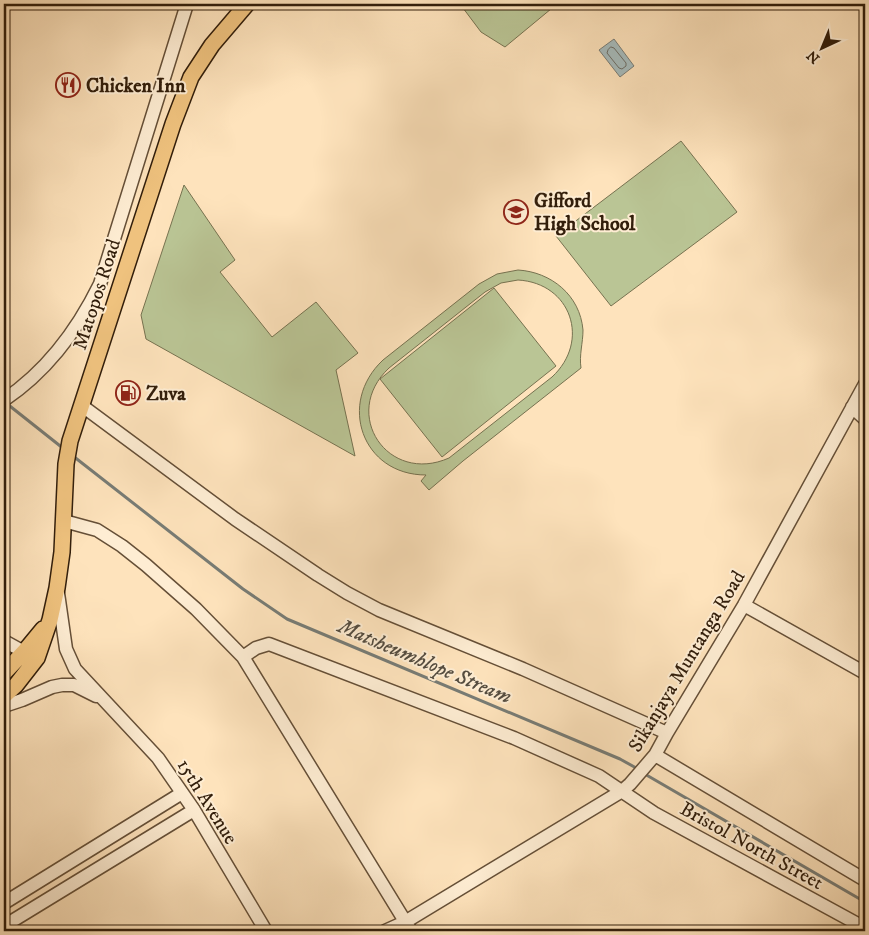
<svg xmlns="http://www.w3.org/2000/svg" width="869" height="935" viewBox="0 0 869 935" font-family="'IM FELL DW Pica',serif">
	<rect width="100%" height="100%" fill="#fee3bc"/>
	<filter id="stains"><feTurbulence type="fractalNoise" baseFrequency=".004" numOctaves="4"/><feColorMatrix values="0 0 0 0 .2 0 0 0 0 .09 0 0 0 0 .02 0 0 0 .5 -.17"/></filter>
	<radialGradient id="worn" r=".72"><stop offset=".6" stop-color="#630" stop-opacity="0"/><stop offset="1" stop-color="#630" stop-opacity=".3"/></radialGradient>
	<path fill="#bac595" stroke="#767250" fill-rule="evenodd" d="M 460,4 L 557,4 L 505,47 L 481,32 Z
		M 681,141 L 737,212 L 611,306 L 556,236 Z
		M 184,185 L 235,260 L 220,272 L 272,337 L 316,302 L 358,353 L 336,370 L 355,456 L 146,339 L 141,315 Z
		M 518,270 C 551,272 580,295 583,330 C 583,343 579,355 581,368 L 463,461 L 429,490 L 421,481 L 426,475 C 362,475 337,403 383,360 L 479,284 L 497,274 ZM 518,280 C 571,283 591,341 552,377 L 449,458 C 388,485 340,414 389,368 L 485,292 L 501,283 Z
		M 494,288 L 556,366 L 442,457 L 380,379 Z"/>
	<path fill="#a6bbbc" stroke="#787c75" d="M 614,39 L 634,66 L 620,77 L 599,50 Z"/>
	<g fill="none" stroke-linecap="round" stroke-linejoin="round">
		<path stroke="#6c6c64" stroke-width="1" d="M 611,47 L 614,48 L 626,63 L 626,66 L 622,69 L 619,68 L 607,53 L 608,50 Z"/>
		<path stroke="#787c75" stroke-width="3" d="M 6,403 L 64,449
			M 73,456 L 243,589 L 287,619 L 620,759 L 638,769
			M 643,773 L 865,902"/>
		<defs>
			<path id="minor" d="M 4,400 C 47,371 77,331 100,284 L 187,4
				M 81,405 L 235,519 L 318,575 L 347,593 L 379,610 L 523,669 L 667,733
				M 852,407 L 865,419
				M 64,521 L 97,530 L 122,546 L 146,565 L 196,609 L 243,657 L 411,931
				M 58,593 L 66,649 L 75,669 L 158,758 L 194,810 L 266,931
				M 744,605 L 865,673
				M 4,641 L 24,652
				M 243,657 L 256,648 L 269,644 L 514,738 L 599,776 L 654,813 L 865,928
				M 4,706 L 22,700 L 52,687 L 62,685 L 74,685 L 96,696
				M 655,755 L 865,880
				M 4,903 L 182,793
				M 4,926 L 194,810
				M 385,931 L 405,922 L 622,791 L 630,784 L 655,755 L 667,733 L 744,605 L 865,384"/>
			<path id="major" d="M 4,673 L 24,652 L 43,629
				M 4,696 L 16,685 L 37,658 L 50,620 L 57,588 L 62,552 L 66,464 L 70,441 L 173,124 L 191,77 L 212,45 L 247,4"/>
		</defs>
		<use href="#minor" stroke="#654f37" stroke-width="15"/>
		<use href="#major" stroke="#321e0b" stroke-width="18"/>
		<use href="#minor" stroke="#feedd3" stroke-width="12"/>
		<use href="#major" stroke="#efc27e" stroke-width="15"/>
	</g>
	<defs>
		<symbol id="restaurant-ring" viewBox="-11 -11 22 22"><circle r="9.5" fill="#feedd3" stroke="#8f2418" stroke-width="1.5"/><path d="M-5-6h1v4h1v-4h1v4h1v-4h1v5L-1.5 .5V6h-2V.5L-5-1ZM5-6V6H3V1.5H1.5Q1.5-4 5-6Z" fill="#8f2418"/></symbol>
		<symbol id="school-ring" viewBox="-11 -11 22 22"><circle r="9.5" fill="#feedd3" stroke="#8f2418" stroke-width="1.5"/><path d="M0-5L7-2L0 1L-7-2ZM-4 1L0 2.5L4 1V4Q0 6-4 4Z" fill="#8f2418"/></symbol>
		<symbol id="fuel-ring" viewBox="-11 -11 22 22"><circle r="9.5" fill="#feedd3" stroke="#8f2418" stroke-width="1.5"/><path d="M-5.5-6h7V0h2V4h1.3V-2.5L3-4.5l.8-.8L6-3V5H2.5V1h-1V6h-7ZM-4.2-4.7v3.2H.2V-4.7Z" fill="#8f2418"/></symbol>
	</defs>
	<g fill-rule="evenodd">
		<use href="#restaurant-ring" x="54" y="71" width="28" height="28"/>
		<use href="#school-ring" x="502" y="198" width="28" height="28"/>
		<use href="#fuel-ring" x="114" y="379" width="28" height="28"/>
	</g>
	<g text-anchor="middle" stroke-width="4" stroke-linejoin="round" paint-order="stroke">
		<g font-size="20" font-weight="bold" fill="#321e0b" stroke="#feedd3" text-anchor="start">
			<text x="86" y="92">Chicken Inn</text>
			<text x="534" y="207">Gifford<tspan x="534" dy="23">High School</tspan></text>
			<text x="146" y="400">Zuva</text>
		</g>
		<g font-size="20" fill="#321e0b" stroke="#feedd3">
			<text transform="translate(96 294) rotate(-72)" y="7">Matopos Road</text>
			<text transform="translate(686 661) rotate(-59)" y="7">Sikanjaya Muntanga Road</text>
			<text transform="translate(208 801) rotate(58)" y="7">15th Avenue</text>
			<text transform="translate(752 845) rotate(29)" y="7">Bristol North Street</text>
		</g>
		<g font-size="21" font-style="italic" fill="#554d40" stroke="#feedd3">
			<text transform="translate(425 661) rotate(23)" y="7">Matsheumhlope Stream</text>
		</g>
	</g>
	<rect width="869" height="935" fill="none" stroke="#fee3bc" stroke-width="20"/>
	<rect x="5" y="5" width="859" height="925" fill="none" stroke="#321e0b" stroke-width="2.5"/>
	<rect x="10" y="10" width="849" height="915" fill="none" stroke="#321e0b"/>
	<g transform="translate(822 48) rotate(224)" stroke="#feedd3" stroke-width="4" paint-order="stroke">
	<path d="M0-4L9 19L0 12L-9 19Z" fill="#321e0b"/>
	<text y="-8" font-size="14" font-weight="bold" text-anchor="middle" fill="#321e0b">N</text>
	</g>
	<rect width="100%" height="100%" filter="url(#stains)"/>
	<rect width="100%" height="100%" fill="url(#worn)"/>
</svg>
